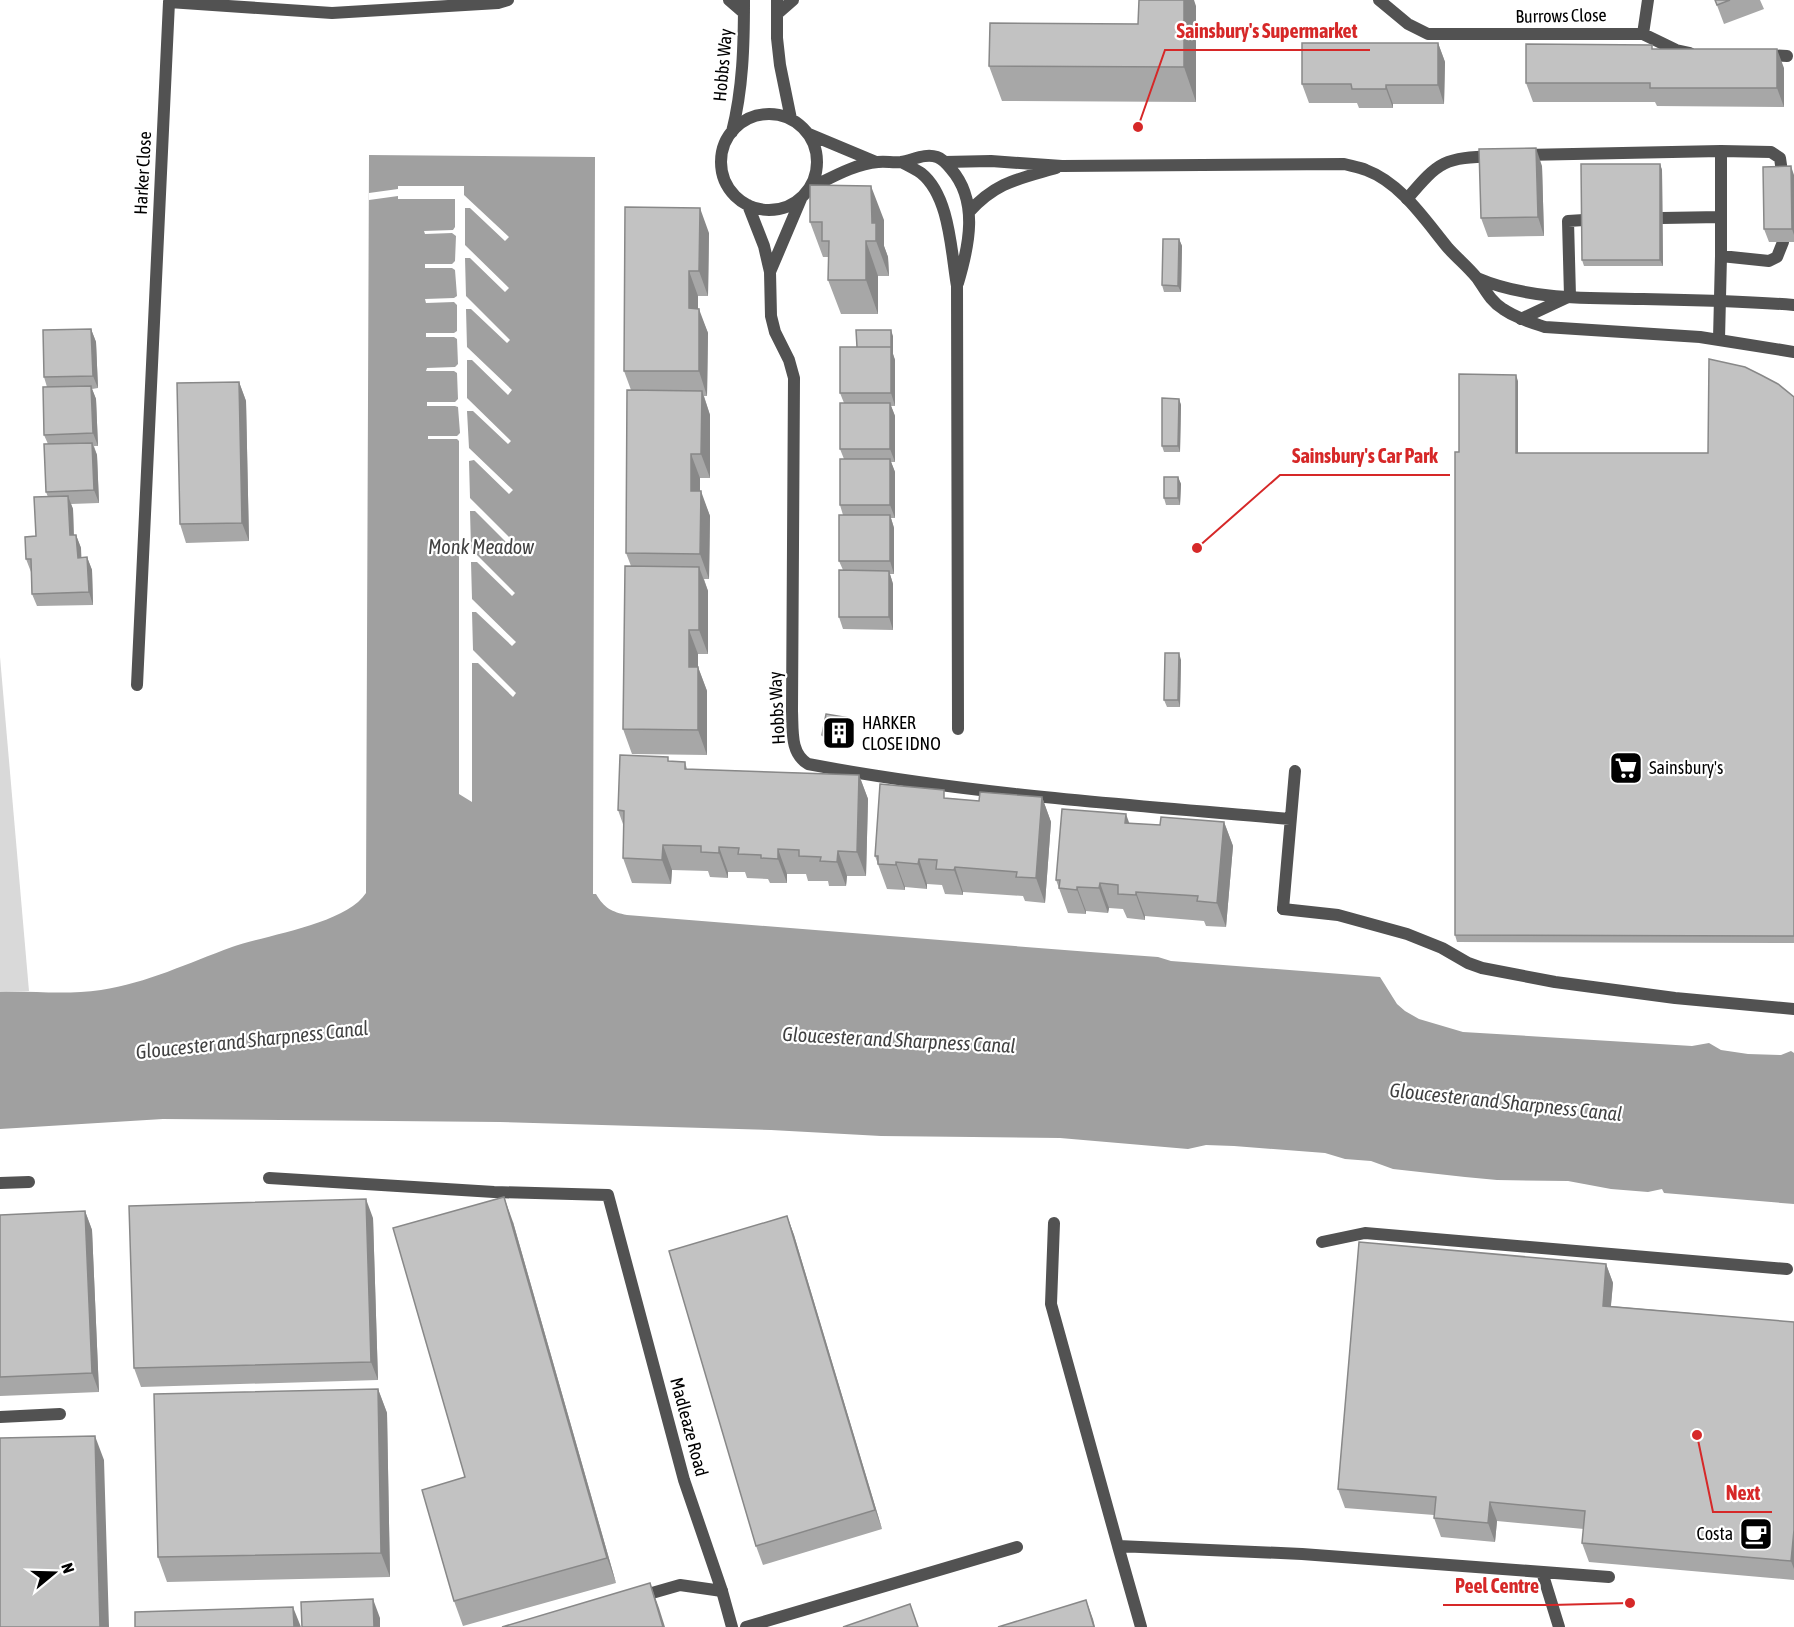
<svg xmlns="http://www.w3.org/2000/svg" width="1794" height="1627" viewBox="0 0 1794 1627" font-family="'Asap Condensed',sans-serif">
	<rect width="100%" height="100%" fill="#fff"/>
	<path fill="#d9d9d9" d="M 0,657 L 29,991 L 0,992 Z"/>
	<path fill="#a0a0a0" d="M 369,155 L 595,157 L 593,894 L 596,894 C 604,908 612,912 627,915 C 804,929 981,944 1158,957 L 1171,961 L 1380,977 L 1397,1004 L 1405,1011 L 1419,1019 L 1463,1032 L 1692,1046 L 1709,1043 L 1721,1050 L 1748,1054 L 1781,1055 L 1791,1051 L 1794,1053 L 1794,1204 L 1664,1193 L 1662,1189 L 1648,1192 L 1611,1189 L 1568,1181 L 1497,1180 L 1465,1177 L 1393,1169 L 1371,1161 L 1345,1159 L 1325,1153 L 1234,1146 L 1206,1145 L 1188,1149 L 1060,1138 L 881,1136 L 771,1130 L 500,1122 L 163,1119 L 0,1129 L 0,992 C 34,991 68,995 101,990 C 147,983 188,963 232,947 C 266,935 346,924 366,893 Z"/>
	<path fill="#fff" d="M 398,186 L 464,186 L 464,195 L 509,237 L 505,241 L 470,208 L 465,208 L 465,245 L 509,288 L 505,292 L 470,258 L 465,258 L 466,296 L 510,340 L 507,343 L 471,309 L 466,309 L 467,347 L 512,390 L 508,395 L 472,360 L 467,360 L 467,398 L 511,441 L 508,444 L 473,411 L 467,411 L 469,448 L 513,490 L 509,494 L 474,460 L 469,461 L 470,498 L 513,541 L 510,546 L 475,511 L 470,511 L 471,549 L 515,593 L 512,596 L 477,562 L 471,562 L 472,599 L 516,642 L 512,646 L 476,612 L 472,612 L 473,650 L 516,693 L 513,697 L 478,663 L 472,663 L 472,802 L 459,794 L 459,441 L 457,439 L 428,439 L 428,436 L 457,436 L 460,433 L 458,407 L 455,406 L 427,406 L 427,402 L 455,402 L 458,399 L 457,373 L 454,371 L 426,371 L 427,368 L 455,367 L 458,364 L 457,339 L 454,337 L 426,337 L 426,333 L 454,333 L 457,331 L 457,305 L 454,302 L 426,303 L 425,299 L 454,298 L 457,296 L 455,270 L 452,268 L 425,268 L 425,264 L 452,264 L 455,261 L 456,236 L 452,233 L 425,234 L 424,231 L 453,230 L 455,227 L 455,199 L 398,199 L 398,196 L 369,200 L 369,193 L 398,189 Z"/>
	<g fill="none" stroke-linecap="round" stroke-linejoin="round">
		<path stroke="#525252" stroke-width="12" d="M 1524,155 L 1721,151 L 1771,152 L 1780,158 L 1783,179
			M 1407,199 C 1440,160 1444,158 1495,156
			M 1662,218 L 1721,217
			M 1721,256 L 1769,261 L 1777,257 L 1783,242
			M 1521,319 L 1570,296 L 1568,221 L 1584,220
			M 1719,339 L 1721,256 L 1721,151
			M 1283,909 L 1338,915 L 1407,934 L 1442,948 L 1468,963 L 1482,968 L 1555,982 L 1675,998 L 1794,1009
			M 269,1178 L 494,1192 L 608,1195 L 684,1480 L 722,1591 L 680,1585 L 638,1597
			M 0,1183 L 29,1182
			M 1054,1223 L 1051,1304 L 1118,1546
			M 1322,1242 L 1365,1233 L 1787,1269
			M 0,1417 L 60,1414
			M 1542,1572 L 1559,1627
			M 746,1627 L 1017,1547
			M 1141,1627 L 1118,1546 L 1302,1554 L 1609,1577"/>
		<path stroke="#525252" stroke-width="12" d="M 729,0 L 744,13
			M 777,0 L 777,38 L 780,65 L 791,119
			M 1379,0 L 1408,24 L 1428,34 L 1643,34 L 1676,50 L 1690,53
			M 777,14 L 793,0
			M 1643,34 L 1648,0
			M 1764,55 L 1787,56
			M721 162a48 48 0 1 1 96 0a48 48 0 1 1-96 0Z
			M 732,132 C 743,88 744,45 744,0
			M 809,134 L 876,162
			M 901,162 C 907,165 915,169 921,173 C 950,196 951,252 957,286 L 958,729
			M 945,162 L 991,161 L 1062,166 L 1344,164 C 1351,166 1359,167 1366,170 C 1401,183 1425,220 1448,248 C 1457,258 1468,267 1477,278 C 1485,289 1490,301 1503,309 C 1516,318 1530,322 1545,327 L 1700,337 L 1794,352
			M 810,188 C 831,178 854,164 878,162 C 886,161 893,163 901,162 C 913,160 925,153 937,157 C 943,159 947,164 951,169 C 979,201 969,246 958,283
			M 748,205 L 764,246 L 770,272 L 771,316 L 775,332 L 789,360 L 794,378 L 792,711 C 793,731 790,753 808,764 C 967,794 1129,805 1290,819
			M 969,212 C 996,182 1018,179 1056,168
			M 770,272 L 801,199
			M 1477,278 C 1528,300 1588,298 1643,299 C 1694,300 1744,301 1794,305
			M 137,685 L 169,2 L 332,13 L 498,3 L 508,0
			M 1283,909 L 1295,771
			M 722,1591 L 732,1627"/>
	</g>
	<path fill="#a7a7a7" d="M 1715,0 L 1760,0 L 1764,9 L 1724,24 Z
		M 1196,6 L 1196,102 L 1002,101 L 989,66 L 1138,24 Z
		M 1438,43 L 1445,62 L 1444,104 L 1393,104 L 1393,108 L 1359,108 L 1357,103 L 1309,103 L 1302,84 Z
		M 1653,49 L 1784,68 L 1784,107 L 1657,106 L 1655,102 L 1533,102 L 1526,83 Z
		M 1660,164 L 1662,170 L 1663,266 L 1584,266 L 1582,260 Z
		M 1542,166 L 1544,236 L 1488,237 L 1481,218 Z
		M 1794,175 L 1794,242 L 1769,242 L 1764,229 Z
		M 884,220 L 884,246 L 888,257 L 889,276 L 878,276 L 878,314 L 841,314 L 828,280 L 829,260 L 828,257 L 823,257 L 810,222 Z
		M 709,233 L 708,296 L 698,296 L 698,309 L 708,333 L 707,396 L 704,396 L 710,415 L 710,478 L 700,478 L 700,491 L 710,516 L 709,579 L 704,579 L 708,591 L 708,654 L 698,654 L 698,667 L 707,691 L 707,755 L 632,754 L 623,729 L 631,566 L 626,553 L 631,390 L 624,371 Z
		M 1179,239 L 1182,246 L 1181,292 L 1164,292 L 1162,285 Z
		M 91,329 L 96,342 L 98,388 L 92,389 L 96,399 L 98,446 L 94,446 L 97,455 L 99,503 L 71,504 L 73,509 L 74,535 L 76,535 L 81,548 L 81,558 L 87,557 L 92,570 L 93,605 L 37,606 L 32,594 L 31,572 L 26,559 L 36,536 L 48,497 L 46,492 L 48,444 L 44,435 L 47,387 L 44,377 Z
		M 893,336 L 893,354 L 895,360 L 895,406 L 891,406 L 895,416 L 895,462 L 891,462 L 895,472 L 895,518 L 891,518 L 894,528 L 894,574 L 890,574 L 893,584 L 893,630 L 843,629 L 839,617 L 843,570 L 839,561 L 843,515 L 840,505 L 844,459 L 840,449 L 844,403 L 840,393 L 857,347 Z
		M 1518,381 L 1518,453 L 1708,453 L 1794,397 L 1794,943 L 1457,942 L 1455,935 L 1459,452 Z
		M 239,382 L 246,401 L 249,541 L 186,543 L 180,524 Z
		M 1179,399 L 1181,405 L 1180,452 L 1164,452 L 1162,446 Z
		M 1178,477 L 1181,484 L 1180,505 L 1166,505 L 1164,498 Z
		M 1181,660 L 1180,707 L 1167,707 L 1164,700 Z
		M 850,718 L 853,725 L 849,746 L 825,741 L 822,735 Z
		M 669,761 L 685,762 L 687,769 L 859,775 L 868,799 L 866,876 L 847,876 L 846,886 L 829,886 L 828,881 L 808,881 L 806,874 L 787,874 L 787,883 L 770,883 L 768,879 L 747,878 L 745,872 L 728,872 L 728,878 L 710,877 L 708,871 L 672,870 L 671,884 L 632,883 L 623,858 L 624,827 L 618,810 Z
		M 1042,797 L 1051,822 L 1045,903 L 1025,901 L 1023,896 L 963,892 L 963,895 L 945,894 L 942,885 L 927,884 L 927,889 L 905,887 L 905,890 L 887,889 L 875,856 L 948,798 L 979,801 Z
		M 1224,822 L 1233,846 L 1226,927 L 1206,926 L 1204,921 L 1145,916 L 1145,920 L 1127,918 L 1123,909 L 1109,908 L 1108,913 L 1086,911 L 1086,914 L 1068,913 L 1056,880 L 1129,823 L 1160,825 Z
		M 85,1211 L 92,1230 L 99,1392 L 0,1396 L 0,1215 Z
		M 787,1216 L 794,1235 L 882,1529 L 763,1565 L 756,1546 Z
		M 373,1218 L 378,1380 L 141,1387 L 134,1368 Z
		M 513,1222 L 616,1583 L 463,1626 L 454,1601 L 465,1477 Z
		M 1606,1264 L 1613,1283 L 1611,1306 L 1794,1322 L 1794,1580 L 1589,1562 L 1582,1543 L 1584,1529 L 1497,1521 L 1495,1542 L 1441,1537 L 1434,1518 L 1434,1515 L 1345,1508 L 1338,1489 Z
		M 378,1389 L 387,1413 L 390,1577 L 167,1582 L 158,1557 Z"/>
	<path fill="#888" d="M 1184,0 L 1194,0 L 1196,6 L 1196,102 L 1184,67 Z
		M 1438,43 L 1445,62 L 1444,104 L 1438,85 Z
		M 1777,49 L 1784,68 L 1784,107 L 1777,88 Z
		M 1386,85 L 1393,104 L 1393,108 L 1386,89 Z
		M 1536,148 L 1542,166 L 1544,236 L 1538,217 Z
		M 1660,164 L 1662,170 L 1663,266 L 1660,260 Z
		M 1791,166 L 1794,175 L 1794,235 L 1792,229 Z
		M 871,186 L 884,220 L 884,246 L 888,257 L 889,276 L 876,241 L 872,223 Z
		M 700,208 L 709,233 L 708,296 L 699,271 Z
		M 1179,239 L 1182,246 L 1181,292 L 1178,286 Z
		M 866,241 L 878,276 L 878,314 L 866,280 Z
		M 689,271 L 698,296 L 698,333 L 689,308 Z
		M 699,309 L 708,333 L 707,396 L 699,371 Z
		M 91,329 L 96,342 L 98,388 L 93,376 Z
		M 891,330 L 893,336 L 893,354 L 895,360 L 895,406 L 891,393 Z
		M 1516,375 L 1518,381 L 1518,459 L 1516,453 Z
		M 239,382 L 246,401 L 249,541 L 242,523 Z
		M 91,386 L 96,399 L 98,446 L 93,433 Z
		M 702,391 L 710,415 L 710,478 L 701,454 Z
		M 1179,399 L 1181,405 L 1180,452 L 1178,446 Z
		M 890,403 L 895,416 L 895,462 L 890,449 Z
		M 92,443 L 97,455 L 99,503 L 94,490 Z
		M 691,454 L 700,478 L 700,516 L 691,491 Z
		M 890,459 L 895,472 L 895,518 L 890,505 Z
		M 1178,477 L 1181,484 L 1180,505 L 1178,498 Z
		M 701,491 L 710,516 L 709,579 L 700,554 Z
		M 68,496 L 73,509 L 74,548 L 70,535 Z
		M 890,515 L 894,528 L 894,574 L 890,561 Z
		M 76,535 L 81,548 L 82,571 L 78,558 Z
		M 87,557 L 92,570 L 93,605 L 89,592 Z
		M 699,567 L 708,591 L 708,654 L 699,630 Z
		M 889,571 L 893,584 L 893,630 L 889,617 Z
		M 689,630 L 698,654 L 698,691 L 689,667 Z
		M 1179,653 L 1181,660 L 1180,707 L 1178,700 Z
		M 698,667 L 707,691 L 707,755 L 698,730 Z
		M 850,718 L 853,725 L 849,746 L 847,739 Z
		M 859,775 L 868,799 L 866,876 L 857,852 Z
		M 1042,797 L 1051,822 L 1045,903 L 1036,878 Z
		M 1126,814 L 1135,839 L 1125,823 Z
		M 1224,822 L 1233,846 L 1226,927 L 1217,903 Z
		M 663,845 L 672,870 L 671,884 L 662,860 Z
		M 719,847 L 728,872 L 728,878 L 719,853 Z
		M 778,849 L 787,874 L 787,883 L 778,859 Z
		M 838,851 L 847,876 L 846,886 L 837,862 Z
		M 919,859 L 927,884 L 927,889 L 918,864 Z
		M 896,862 L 905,887 L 905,890 L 896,865 Z
		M 955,867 L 963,892 L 963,895 L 954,870 Z
		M 1100,883 L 1109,908 L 1108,913 L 1099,888 Z
		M 1077,887 L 1086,911 L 1086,914 L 1077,890 Z
		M 1136,892 L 1145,916 L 1145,920 L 1136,895 Z
		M 504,1197 L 513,1222 L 616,1583 L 607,1558 Z
		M 366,1199 L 373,1218 L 378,1380 L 371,1362 Z
		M 85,1211 L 92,1230 L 99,1392 L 92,1373 Z
		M 787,1216 L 794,1235 L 882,1529 L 875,1510 Z
		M 1606,1264 L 1613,1283 L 1609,1324 L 1603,1306 Z
		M 378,1389 L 387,1413 L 390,1577 L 381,1553 Z
		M 95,1436 L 104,1460 L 109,1627 L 100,1627 Z
		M 1490,1502 L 1497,1521 L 1495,1542 L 1488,1523 Z
		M 1794,1530 L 1794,1569 L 1791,1561 Z
		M 650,1583 L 659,1608 L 665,1627 L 663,1627 Z
		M 373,1599 L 380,1618 L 380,1627 L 374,1627 Z
		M 1086,1600 L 1093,1619 L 1095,1627 L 1094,1627 Z
		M 293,1607 L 301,1627 L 294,1627 Z"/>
	<path fill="#c2c2c2" stroke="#888" stroke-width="1.5" d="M 1139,0 L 1184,0 L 1184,67 L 989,66 L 990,23 L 1138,24 Z
		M 1715,0 L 1730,0 L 1717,5 Z
		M 1302,43 L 1438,43 L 1438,85 L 1386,85 L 1386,89 L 1352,89 L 1351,84 L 1302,84 Z
		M 1526,44 L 1652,45 L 1652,49 L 1777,49 L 1777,88 L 1650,88 L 1650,83 L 1526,83 Z
		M 1536,148 L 1538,217 L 1481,218 L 1479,149 Z
		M 1581,164 L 1660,164 L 1660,260 L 1582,260 Z
		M 1791,166 L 1792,229 L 1764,229 L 1763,167 Z
		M 810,185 L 871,186 L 872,223 L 876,223 L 876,241 L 866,241 L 866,280 L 828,280 L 829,241 L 822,241 L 822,222 L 810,222 Z
		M 625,207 L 700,208 L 699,271 L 689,271 L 689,308 L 699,309 L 699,371 L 624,371 Z
		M 1163,239 L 1179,239 L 1178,286 L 1162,285 Z
		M 91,329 L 93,376 L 44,377 L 43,330 Z
		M 856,330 L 891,330 L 891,347 L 857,347 Z
		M 840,347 L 891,347 L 891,393 L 840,393 Z
		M 1709,359 L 1745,367 L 1761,375 L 1778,384 L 1794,397 L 1794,936 L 1455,935 L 1455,452 L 1459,452 L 1459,374 L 1516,375 L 1516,453 L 1708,453 Z
		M 239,382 L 242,523 L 180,524 L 177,383 Z
		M 91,386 L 93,433 L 44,435 L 43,387 Z
		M 627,390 L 702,391 L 701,454 L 691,454 L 691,491 L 701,491 L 700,554 L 626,553 Z
		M 1162,398 L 1179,399 L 1178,446 L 1162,446 Z
		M 840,403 L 890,403 L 890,449 L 840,449 Z
		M 92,443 L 94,490 L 46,492 L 44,444 Z
		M 840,459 L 890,459 L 890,505 L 840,505 Z
		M 1164,477 L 1178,477 L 1178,498 L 1164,498 Z
		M 68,496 L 70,535 L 76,535 L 78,558 L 87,557 L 89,592 L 32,594 L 31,559 L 26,559 L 25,537 L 36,536 L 34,497 Z
		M 839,515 L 890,515 L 890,561 L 839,561 Z
		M 625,566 L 699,567 L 699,630 L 689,630 L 689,667 L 698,667 L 698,730 L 623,729 Z
		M 839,570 L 889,571 L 889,617 L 839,617 Z
		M 1165,653 L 1179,653 L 1178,700 L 1164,700 Z
		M 826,714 L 850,718 L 847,739 L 822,735 Z
		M 620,755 L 668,757 L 668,761 L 685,762 L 685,769 L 859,775 L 857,852 L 838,851 L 837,862 L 820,861 L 821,857 L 799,856 L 799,850 L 778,849 L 778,859 L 761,858 L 761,855 L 738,854 L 739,848 L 719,847 L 719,853 L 701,852 L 701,846 L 663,845 L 662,860 L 623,858 L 624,811 L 618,810 Z
		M 880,784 L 944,790 L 944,798 L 979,801 L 980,792 L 1042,797 L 1036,878 L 1016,877 L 1017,872 L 955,867 L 954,870 L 936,869 L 937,860 L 919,859 L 918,864 L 896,862 L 896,865 L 878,864 L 878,856 L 875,856 Z
		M 1062,809 L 1126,814 L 1125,823 L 1160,825 L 1161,817 L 1224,822 L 1217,903 L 1197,901 L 1198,896 L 1136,892 L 1136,895 L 1118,894 L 1118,885 L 1100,883 L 1099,888 L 1077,887 L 1077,890 L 1059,888 L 1060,880 L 1056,880 Z
		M 504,1197 L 607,1558 L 454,1601 L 422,1490 L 465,1477 L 393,1228 Z
		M 366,1199 L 371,1362 L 134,1368 L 129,1206 Z
		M 85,1211 L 92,1373 L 0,1377 L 0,1215 Z
		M 787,1216 L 875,1510 L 756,1546 L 669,1251 Z
		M 1359,1242 L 1606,1264 L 1603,1306 L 1794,1322 L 1794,1530 L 1791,1561 L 1582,1543 L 1585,1511 L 1490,1502 L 1488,1523 L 1434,1518 L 1436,1497 L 1338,1489 Z
		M 378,1389 L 381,1553 L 158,1557 L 154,1394 Z
		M 95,1436 L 100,1627 L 0,1627 L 0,1438 Z
		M 650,1583 L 663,1627 L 502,1627 Z
		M 373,1599 L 374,1627 L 302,1627 L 301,1602 Z
		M 1086,1600 L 1094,1627 L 998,1627 Z
		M 910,1604 L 918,1627 L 843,1627 Z
		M 293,1607 L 294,1627 L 135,1627 L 135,1612 Z"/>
	<defs>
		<symbol id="building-square" viewBox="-11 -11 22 22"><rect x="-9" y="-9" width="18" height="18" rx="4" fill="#000" stroke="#fff"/><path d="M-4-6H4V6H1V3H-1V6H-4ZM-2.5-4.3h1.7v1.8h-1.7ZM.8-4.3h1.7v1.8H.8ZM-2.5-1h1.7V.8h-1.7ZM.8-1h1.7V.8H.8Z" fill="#fff"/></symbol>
		<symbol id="supermarket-square" viewBox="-11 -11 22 22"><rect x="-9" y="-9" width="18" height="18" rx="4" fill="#000" stroke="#fff"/><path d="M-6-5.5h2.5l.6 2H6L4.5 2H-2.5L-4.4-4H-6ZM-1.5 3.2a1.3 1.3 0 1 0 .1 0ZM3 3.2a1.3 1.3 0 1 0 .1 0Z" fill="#fff"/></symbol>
		<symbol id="cafe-square" viewBox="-11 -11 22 22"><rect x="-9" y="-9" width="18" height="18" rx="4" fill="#000" stroke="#fff"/><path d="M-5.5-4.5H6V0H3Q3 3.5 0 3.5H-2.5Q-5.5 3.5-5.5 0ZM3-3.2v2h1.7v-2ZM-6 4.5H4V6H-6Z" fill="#fff"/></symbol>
	</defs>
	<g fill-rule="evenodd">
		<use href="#building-square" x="820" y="714" width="38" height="38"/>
		<use href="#supermarket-square" x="1607" y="749" width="38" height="38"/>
		<use href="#cafe-square" x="1737" y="1515" width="38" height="38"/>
	</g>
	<g text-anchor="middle" stroke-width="4.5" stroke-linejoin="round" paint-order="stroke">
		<g font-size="18" fill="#000" stroke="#fff">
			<text transform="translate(1561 16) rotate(-1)" y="6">Burrows Close</text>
			<text transform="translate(723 65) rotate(-85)" y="6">Hobbs Way</text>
			<text transform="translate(143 173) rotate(-87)" y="6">Harker Close</text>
			<text transform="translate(777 708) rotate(-93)" y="6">Hobbs Way</text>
			<text transform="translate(689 1427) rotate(75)" y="6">Madleaze Road</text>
		</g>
		<g font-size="18" fill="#000" stroke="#fff" text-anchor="start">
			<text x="862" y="729">HARKER<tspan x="862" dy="21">CLOSE IDNO</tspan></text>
			<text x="1649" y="774">Sainsbury's</text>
			<text x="1733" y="1540" text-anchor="end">Costa</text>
		</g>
		<g font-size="20" font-style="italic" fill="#414141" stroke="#fff">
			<text x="481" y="554">Monk Meadow</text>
			<text transform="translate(252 1040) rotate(-6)" y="7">Gloucester and Sharpness Canal</text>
			<text transform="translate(899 1040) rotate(3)" y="7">Gloucester and Sharpness Canal</text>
			<text transform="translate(1506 1102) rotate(6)" y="7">Gloucester and Sharpness Canal</text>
		</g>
	</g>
	<path fill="none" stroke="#d62828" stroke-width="2" d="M1138 127L1165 50H1370M1197 548L1280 475H1450M1697 1435L1713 1512H1772M1630 1603L1551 1605H1443"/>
	<g fill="#d62828" stroke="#fff" stroke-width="2">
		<circle cx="1138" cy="127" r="6"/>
		<circle cx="1197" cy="548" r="6"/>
		<circle cx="1697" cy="1435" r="6"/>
		<circle cx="1630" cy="1603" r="6"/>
	</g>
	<g font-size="20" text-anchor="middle" font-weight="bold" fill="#d62828" stroke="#fff" stroke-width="4.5" stroke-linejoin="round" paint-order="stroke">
		<text x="1267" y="38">Sainsbury's Supermarket</text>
		<text x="1365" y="463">Sainsbury's Car Park</text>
		<text x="1743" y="1500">Next</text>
		<text x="1497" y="1593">Peel Centre</text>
	</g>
	<g transform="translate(54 1573) rotate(71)" stroke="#ffffff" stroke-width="4.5" paint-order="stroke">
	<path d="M0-4.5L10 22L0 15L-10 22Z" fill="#000000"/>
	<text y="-9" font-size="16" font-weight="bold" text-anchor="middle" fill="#000000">N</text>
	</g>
</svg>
